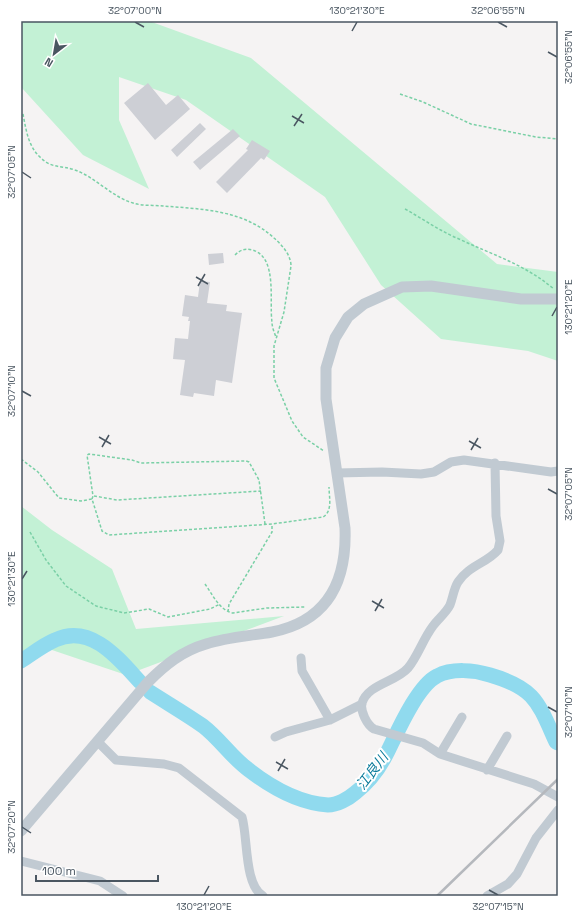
<svg xmlns="http://www.w3.org/2000/svg" width="579" height="917" viewBox="0 0 579 917" font-family="'Space Grotesk','Noto Sans JP',sans-serif">
	<rect width="100%" height="100%" fill="#f5f3f3"/>
	<path fill="#c3f1d5" d="M 21,21 L 149,21 L 251,58 L 497,264 L 558,272 L 558,361 L 528,351 L 441,339 L 381,285 L 325,197 L 186,100 L 119,77 L 119,120 L 149,189 L 83,155 L 21,87 Z
		M 21,506 L 52,530 L 112,569 L 136,629 L 284,616 L 126,675 L 49,649 L 21,657 Z"/>
	<g fill="none" stroke-linecap="round" stroke-linejoin="round">
		<path stroke="#90daee" stroke-width="15" d="M 21,661 C 32,654 43,645 55,640 C 91,623 119,659 140,682
			M 150,692 C 167,703 186,714 203,726 C 220,739 232,758 249,770 C 271,787 299,803 328,805 C 337,805 348,799 355,793 C 368,783 379,769 387,753 C 397,733 417,686 437,676 C 452,668 474,670 490,675 C 535,688 538,702 556,742 L 558,743"/>
	</g>
	<path fill="#cdcfd5" d="M 148,83 L 166,105 L 178,95 L 190,109 L 155,140 L 124,103 Z
		M 200,123 L 206,129 L 177,157 L 171,150 Z
		M 233,129 L 240,136 L 200,170 L 193,162 Z
		M 252,140 L 270,151 L 264,160 L 261,158 L 227,193 L 216,182 L 248,150 L 246,149 Z
		M 223,253 L 224,263 L 209,265 L 208,254 Z
		M 200,281 L 210,282 L 207,303 L 227,305 L 226,311 L 242,313 L 232,383 L 216,380 L 214,396 L 194,393 L 193,397 L 180,395 L 185,360 L 173,359 L 175,338 L 188,339 L 190,321 L 188,321 L 189,317 L 182,316 L 185,295 L 198,297 Z"/>
	<g fill="none" stroke-linecap="round" stroke-linejoin="round">
		<path stroke="#7ad0a6" stroke-width="1.5" stroke-dasharray="3 2" stroke-linecap="butt" d="M 400,94 L 423,102 L 471,124 L 536,137 L 558,139
			M 23,114 C 26,129 28,147 41,158 C 52,169 62,165 75,170 C 95,177 112,197 133,203 C 142,206 153,205 163,206 C 202,209 244,210 274,238 C 282,245 291,255 291,266 L 284,312 L 274,346 L 274,378 L 292,421 L 303,437 L 324,451
			M 405,209 C 423,219 440,231 459,239 C 493,255 524,264 554,289
			M 235,255 C 240,250 245,248 252,250 C 278,256 269,302 272,322 C 272,327 274,332 276,337
			M 21,459 L 38,472 L 59,498 L 81,501 L 92,499 L 102,531 L 109,535 L 272,524 L 323,517 C 333,511 329,497 329,487
			M 94,496 L 117,500 L 261,491
			M 92,499 L 93,496 L 87,455 L 89,454 L 132,460 L 141,463 L 246,461 L 249,462 L 259,480 L 265,524
			M 30,532 L 46,560 L 66,586 L 96,606 L 124,613 L 149,609 L 168,617 L 210,609 L 220,604
			M 205,584 C 213,595 219,610 233,613 L 267,608 L 305,607
			M 228,612 L 229,604 L 272,532 L 272,524"/>
		<path stroke="#c1cad2" stroke-width="9" d="M 495,463 L 496,516 L 500,541 L 498,550 C 487,563 468,566 458,582 C 454,588 453,597 450,605 C 446,613 438,619 433,626 C 423,639 418,656 408,668 C 396,682 368,684 362,703 C 360,711 367,725 374,729 L 423,743 L 440,754 L 534,784 L 558,797
			M 337,473 L 382,472 L 421,474 L 434,472 L 451,462 L 464,460 L 551,472 L 558,471
			M 301,658 L 302,671 L 330,720
			M 275,737 L 286,732 L 330,720 L 362,704
			M 97,741 L 116,760 L 164,764 L 179,768 L 242,817 C 248,837 244,885 263,896
			M 440,754 L 462,717
			M 487,770 L 507,736
			M 21,861 L 100,881 L 123,896
			M 487,896 L 508,884 L 517,874 L 536,838 L 558,810"/>
		<path stroke="#c1cad2" stroke-width="11" d="M 21,831 L 148,682 C 165,665 182,651 206,644 C 227,637 250,636 272,632 C 328,621 347,581 345,528 L 326,399 L 326,368 L 335,338 L 348,317 L 364,304 L 402,287 L 431,286 L 521,299 L 558,299"/>
		<path stroke="#b5b8bd" stroke-width="2.5" d="M 437,896 L 558,779"/>
	</g>
	<path fill="none" stroke="#4a5661" stroke-width="1.5" d="M 135,22 L 144,27M 498,22 L 507,27M 352,31 L 357,22M 548,52 L 557,57M 292,116 L 304,123M 294,126 L 302,114M 22,172 L 31,178M 196,277 L 208,284M 198,286 L 205,274M 552,316 L 557,307M 22,391 L 31,396M 99,437 L 111,444M 469,441 L 481,448M 102,447 L 109,435M 471,450 L 478,438M 548,489 L 557,494M 22,579 L 27,571M 372,601 L 384,608M 375,611 L 382,599M 548,707 L 557,712M 276,762 L 288,769M 278,771 L 285,759M 22,827 L 31,833M 489,890 L 498,895M 204,895 L 209,886"/>
	<g text-anchor="middle" stroke-width="4" stroke-linejoin="round" paint-order="stroke">
		<g font-size="14" font-style="italic" fill="#0c7c9b" stroke="#fff">
			<text transform="translate(372 771) rotate(-53)" y="5">江良川</text>
		</g>
	</g>
	<rect width="579" height="917" fill="none" stroke="#ffffff" stroke-width="44"/>
	<g transform="translate(54 54) rotate(211)" stroke="#ffffff" stroke-width="3" paint-order="stroke">
	<path d="M0-3L7 15L0 10L-7 15Z" fill="#4a5661"/>
	<text y="-6" font-size="11" font-weight="bold" text-anchor="middle" fill="#4a5661">N</text>
	</g>
	<path d="M36 875v6h122v-6" fill="none" stroke="#4a5661" stroke-width="2"/>
	<text x="42" y="875" font-size="12" fill="#4a5661" stroke="#ffffff" stroke-width="3" paint-order="stroke">100 m</text>
	<rect x="22" y="22" width="535" height="873" fill="none" stroke="#4a5661" stroke-width="1.5"/>
	<g font-size="10" text-anchor="middle" fill="#4a5661">
		<text x="135" y="14">32°07'00"N</text>
		<text x="357" y="14">130°21'30"E</text>
		<text x="498" y="14">32°06'55"N</text>
		<text transform="translate(568 57) rotate(-90)" y="4">32°06'55"N</text>
		<text transform="translate(11 172) rotate(-90)" y="4">32°07'05"N</text>
		<text transform="translate(568 307) rotate(-90)" y="4">130°21'20"E</text>
		<text transform="translate(11 391) rotate(-90)" y="4">32°07'10"N</text>
		<text transform="translate(568 494) rotate(-90)" y="4">32°07'05"N</text>
		<text transform="translate(11 579) rotate(-90)" y="4">130°21'30"E</text>
		<text transform="translate(568 712) rotate(-90)" y="4">32°07'10"N</text>
		<text transform="translate(11 827) rotate(-90)" y="4">32°07'20"N</text>
		<text x="204" y="910">130°21'20"E</text>
		<text x="498" y="910">32°07'15"N</text>
	</g>
</svg>
